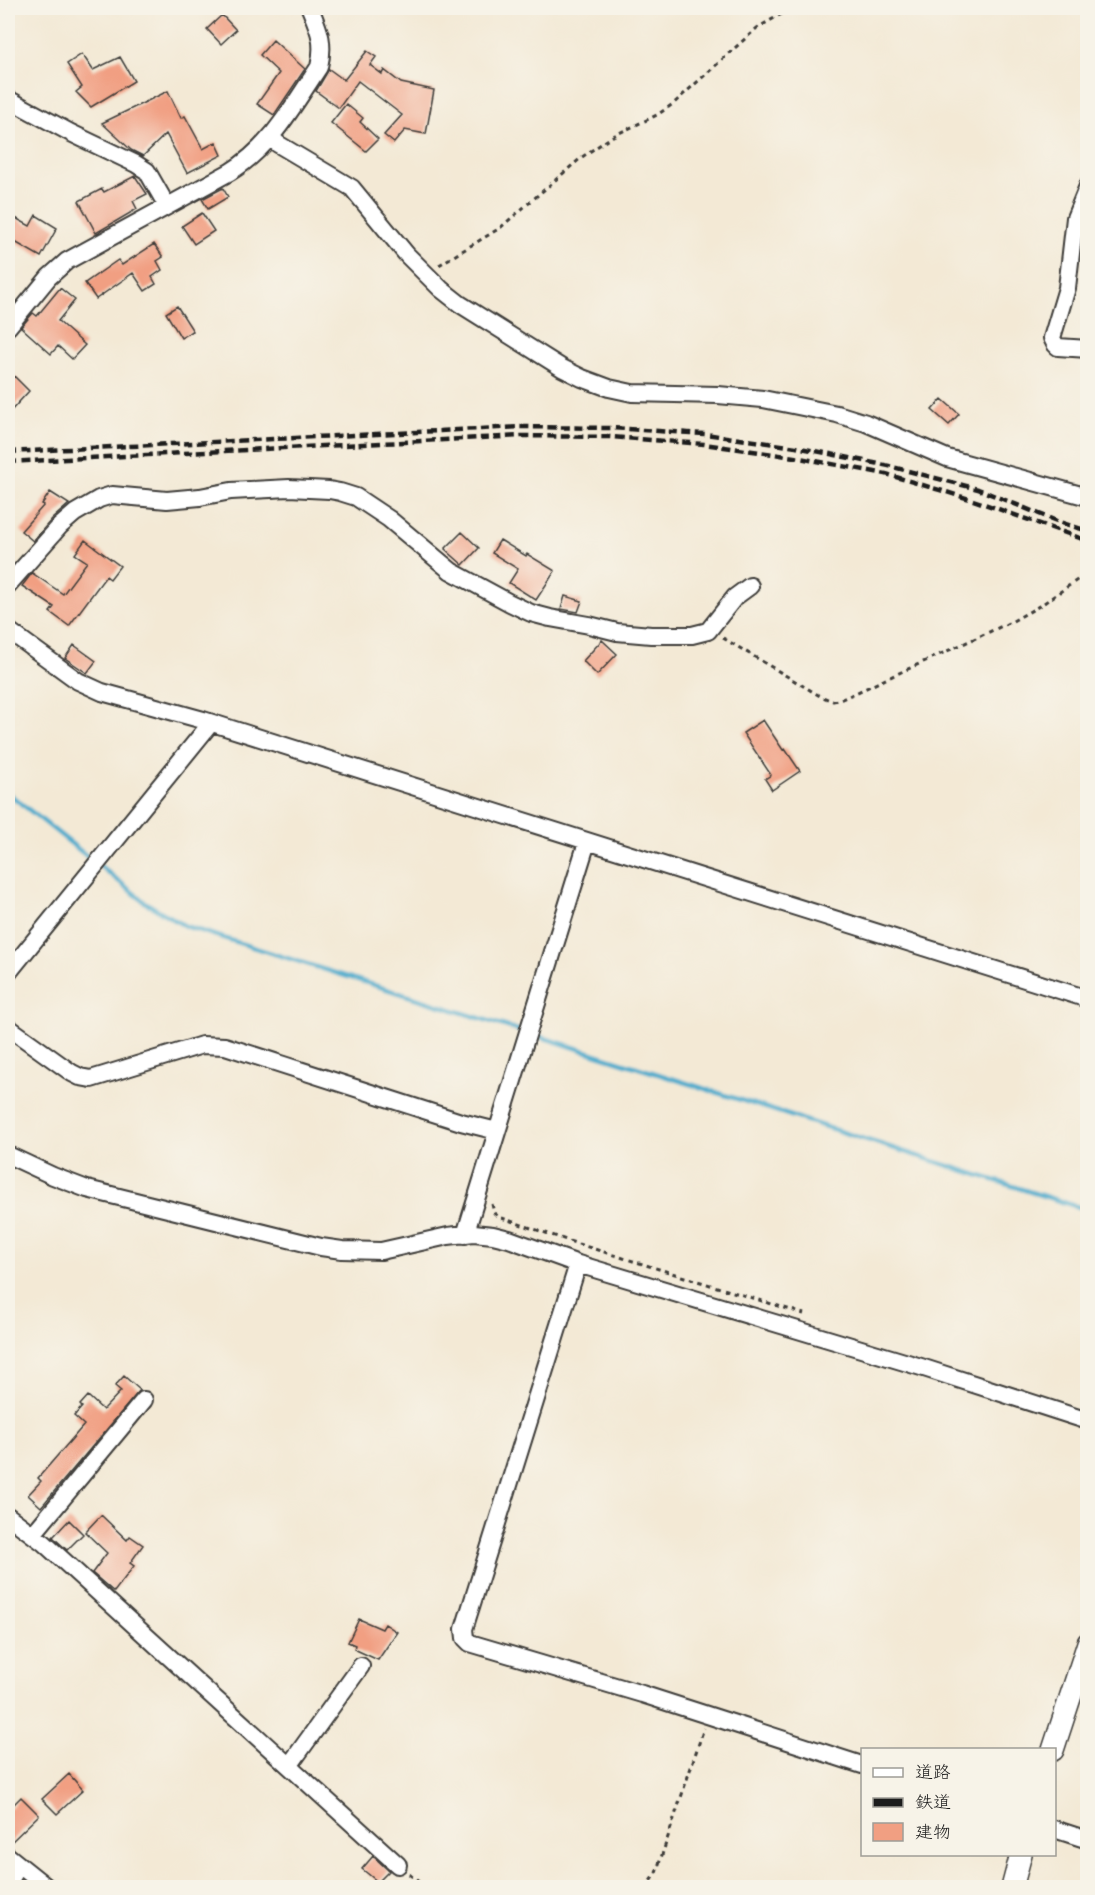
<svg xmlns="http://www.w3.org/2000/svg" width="1095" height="1895" viewBox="0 0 1095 1895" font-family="Kalam,'Klee One',sans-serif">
	<rect width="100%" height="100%" fill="#f7f3e8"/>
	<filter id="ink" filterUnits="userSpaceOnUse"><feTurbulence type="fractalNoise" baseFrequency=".0167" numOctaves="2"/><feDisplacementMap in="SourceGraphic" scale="12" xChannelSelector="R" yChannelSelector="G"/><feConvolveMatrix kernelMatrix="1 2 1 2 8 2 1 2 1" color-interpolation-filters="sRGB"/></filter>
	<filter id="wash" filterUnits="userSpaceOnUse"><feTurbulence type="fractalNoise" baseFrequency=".008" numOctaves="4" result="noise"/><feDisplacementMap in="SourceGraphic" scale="24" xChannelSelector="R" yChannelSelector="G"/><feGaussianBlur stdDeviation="1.35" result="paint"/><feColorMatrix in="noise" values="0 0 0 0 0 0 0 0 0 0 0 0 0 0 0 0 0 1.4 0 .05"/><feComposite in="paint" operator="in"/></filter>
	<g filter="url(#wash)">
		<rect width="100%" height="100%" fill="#f3e9d5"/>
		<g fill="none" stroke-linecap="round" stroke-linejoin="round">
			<path stroke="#4eabcc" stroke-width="4.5" d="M 8,793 L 93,861
				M 100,866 L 146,903 L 185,926 L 524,1032
				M 532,1034 L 1088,1210"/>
		</g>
		<g id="blocks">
			<path fill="#f19f82" d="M 222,15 L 236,30 L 221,44 L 207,29 Z
				M 273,40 L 305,69 L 274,115 L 257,104 L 279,73 L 260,55 Z
				M 367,51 L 376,57 L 370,65 L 382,74 L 384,70 L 401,83 L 434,90 L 426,134 L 405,130 L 394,143 L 384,135 L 402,115 L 358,81 L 339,108 L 316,91 L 329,69 L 344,80 Z
				M 82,54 L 93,70 L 120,57 L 134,81 L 91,107 L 76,92 L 82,87 L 67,64 Z
				M 168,91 L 181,118 L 185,116 L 203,149 L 216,142 L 222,155 L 187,173 L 166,134 L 143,156 L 131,150 L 102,123 Z
				M 346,104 L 363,118 L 360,122 L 378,139 L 366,151 L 331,123 Z
				M 135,176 L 147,194 L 133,201 L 137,209 L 96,233 L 79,201 L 102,189 L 104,192 Z
				M 223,188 L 228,197 L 208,209 L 202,199 Z
				M 202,213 L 214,231 L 194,244 L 182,226 Z
				M 8,214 L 30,226 L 36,215 L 57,228 L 41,257 L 8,238 Z
				M 154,244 L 163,257 L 157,261 L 162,270 L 152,277 L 156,284 L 145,291 L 133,273 L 96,299 L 85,283 L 118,260 L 122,265 Z
				M 60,288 L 75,300 L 58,321 L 85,345 L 72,359 L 58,346 L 51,354 L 21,327 L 33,313 L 37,316 Z
				M 177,306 L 193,331 L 181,338 L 166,313 Z
				M 14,376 L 29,391 L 8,414 L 8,383 Z
				M 942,399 L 959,414 L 949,425 L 932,410 Z
				M 50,492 L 69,504 L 52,519 L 33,541 L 21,531 L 44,505 L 42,504 Z
				M 462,532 L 479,548 L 463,565 L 445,549 Z
				M 85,540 L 120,566 L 110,579 L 106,576 L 69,626 L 50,612 L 54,607 L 22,586 L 32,573 L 63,594 L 87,562 L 75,554 Z
				M 500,540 L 526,556 L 527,554 L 555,571 L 536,600 L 509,583 L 518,569 L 492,553 Z
				M 565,596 L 582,601 L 578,612 L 561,609 Z
				M 602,640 L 617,654 L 597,675 L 583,661 Z
				M 74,645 L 96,661 L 87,673 L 65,658 Z
				M 763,720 L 783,750 L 785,749 L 800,771 L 772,790 L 765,779 L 771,775 L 743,733 Z
				M 124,1376 L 140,1390 L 41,1507 L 28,1495 L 41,1481 L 38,1478 L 84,1425 L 74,1416 L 82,1407 L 80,1405 L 88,1396 L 103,1410 L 121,1391 L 115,1386 Z
				M 101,1515 L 127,1540 L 130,1536 L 143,1545 L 130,1563 L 134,1566 L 114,1592 L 92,1573 L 107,1553 L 85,1532 Z
				M 69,1520 L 83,1534 L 67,1550 L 53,1537 Z
				M 359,1619 L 382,1629 L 385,1624 L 397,1632 L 378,1660 L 354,1649 L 355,1645 L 348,1642 Z
				M 69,1774 L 83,1790 L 57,1814 L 42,1799 Z
				M 21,1797 L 39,1815 L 8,1845 L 8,1810 Z
				M 373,1856 L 389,1871 L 378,1882 L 362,1869 Z"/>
		</g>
	</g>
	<g filter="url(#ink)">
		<use href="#blocks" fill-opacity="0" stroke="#3c3b38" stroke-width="1.5"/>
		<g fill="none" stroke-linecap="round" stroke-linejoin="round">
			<defs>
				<path id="minor" d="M 8,99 L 71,133 L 136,164 L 147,171 L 167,206
					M 271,137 L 278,144 L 352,188 L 407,255 L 441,289 L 460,304 L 562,368 L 582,378 L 609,388 L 632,393 L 718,395 L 763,399 L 837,414 L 866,423 L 947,458 L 1088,497
					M 1088,186 L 1075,218 L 1067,288 L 1052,338 L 1055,344 L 1058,347 L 1088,349
					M 8,327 L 49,277 L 67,261 L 230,172 C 271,147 293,106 319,67 C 325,42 319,30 310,8
					M 8,585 L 60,526 L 75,513 L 99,499 L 112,495 L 167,500 L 200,497 L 231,491 L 289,488 L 329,490 L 340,492 L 356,497 L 389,519 L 451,571 L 510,603 L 531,613 L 550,618 L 589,625 L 617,632 L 651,635 L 692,635 L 708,631 L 735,597 L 750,586
					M 8,630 L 78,681 L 102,692 L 203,720 L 1088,999
					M 8,973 L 211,723
					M 8,1027 L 72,1073 L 80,1077 L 91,1079 L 202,1045 L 225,1046 L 461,1122 L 497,1131
					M 8,1155 L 53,1176 L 87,1189 L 321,1247 L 342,1250 L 381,1251 L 448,1236 L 474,1233 L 493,1235 L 509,1239 L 578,1264 L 921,1367 L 1088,1421
					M 465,1235 L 587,842
					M 578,1264 L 464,1629 L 465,1638 L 470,1643 L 642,1694 L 862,1765
					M 8,1516 L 44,1543 L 398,1865
					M 33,1534 L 144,1400
					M 289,1766 L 361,1666
					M 1054,1829 L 1088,1840
					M 8,1856 L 48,1888
					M 8,1884 L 19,1865"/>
				<path id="tertiary" d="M 1053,1750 L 1088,1643
					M 1012,1888 L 1021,1854"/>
			</defs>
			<use href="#minor" stroke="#3c3b38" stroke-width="20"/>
			<use href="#tertiary" stroke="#3c3b38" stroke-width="24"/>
			<path stroke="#3c3b38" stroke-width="3" stroke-dasharray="4.5 4.5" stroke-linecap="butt" d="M 439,265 L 500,228 L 582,157 L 613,136 L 657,115 L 673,104 L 757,28 L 792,8
				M 723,638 L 820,696 L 833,701 L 842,699 L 1011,622 L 1041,605 L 1080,578 L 1088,580
				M 492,1204 L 494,1213 L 499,1217 L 575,1243 L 804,1314
				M 409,1874 L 426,1888
				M 645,1888 L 656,1873 L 704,1728"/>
			<use href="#minor" stroke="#fff" stroke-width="16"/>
			<use href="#tertiary" stroke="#fff" stroke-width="21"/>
			<path stroke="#1c1c1c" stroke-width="4.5" stroke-dasharray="9 4.5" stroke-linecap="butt" d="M 8,452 L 520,427 L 611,428 L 705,434 L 796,447 L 889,466 L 978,489 L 1059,522 L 1088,531
				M 8,462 L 521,436 L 610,437 L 704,444 L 794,457 L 886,474 L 973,500 L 1088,541"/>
		</g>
	</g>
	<rect width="1095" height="1895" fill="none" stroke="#f7f3e8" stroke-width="30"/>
	<rect x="861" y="1748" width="195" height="108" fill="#f7f3e8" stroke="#9f9d96" stroke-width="1.5"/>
	<rect x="873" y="1768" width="30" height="9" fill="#ffffff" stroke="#9f9d96" stroke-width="1.5"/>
	<text x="915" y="1778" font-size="18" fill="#1c1c1c">道路</text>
	<rect x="873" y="1798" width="30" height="9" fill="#1c1c1c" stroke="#9f9d96" stroke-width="1.5"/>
	<text x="915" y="1808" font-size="18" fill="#1c1c1c">鉄道</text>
	<rect x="873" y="1823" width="30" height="18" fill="#f19f82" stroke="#9f9d96" stroke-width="1.5"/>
	<text x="915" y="1838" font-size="18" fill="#1c1c1c">建物</text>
</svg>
